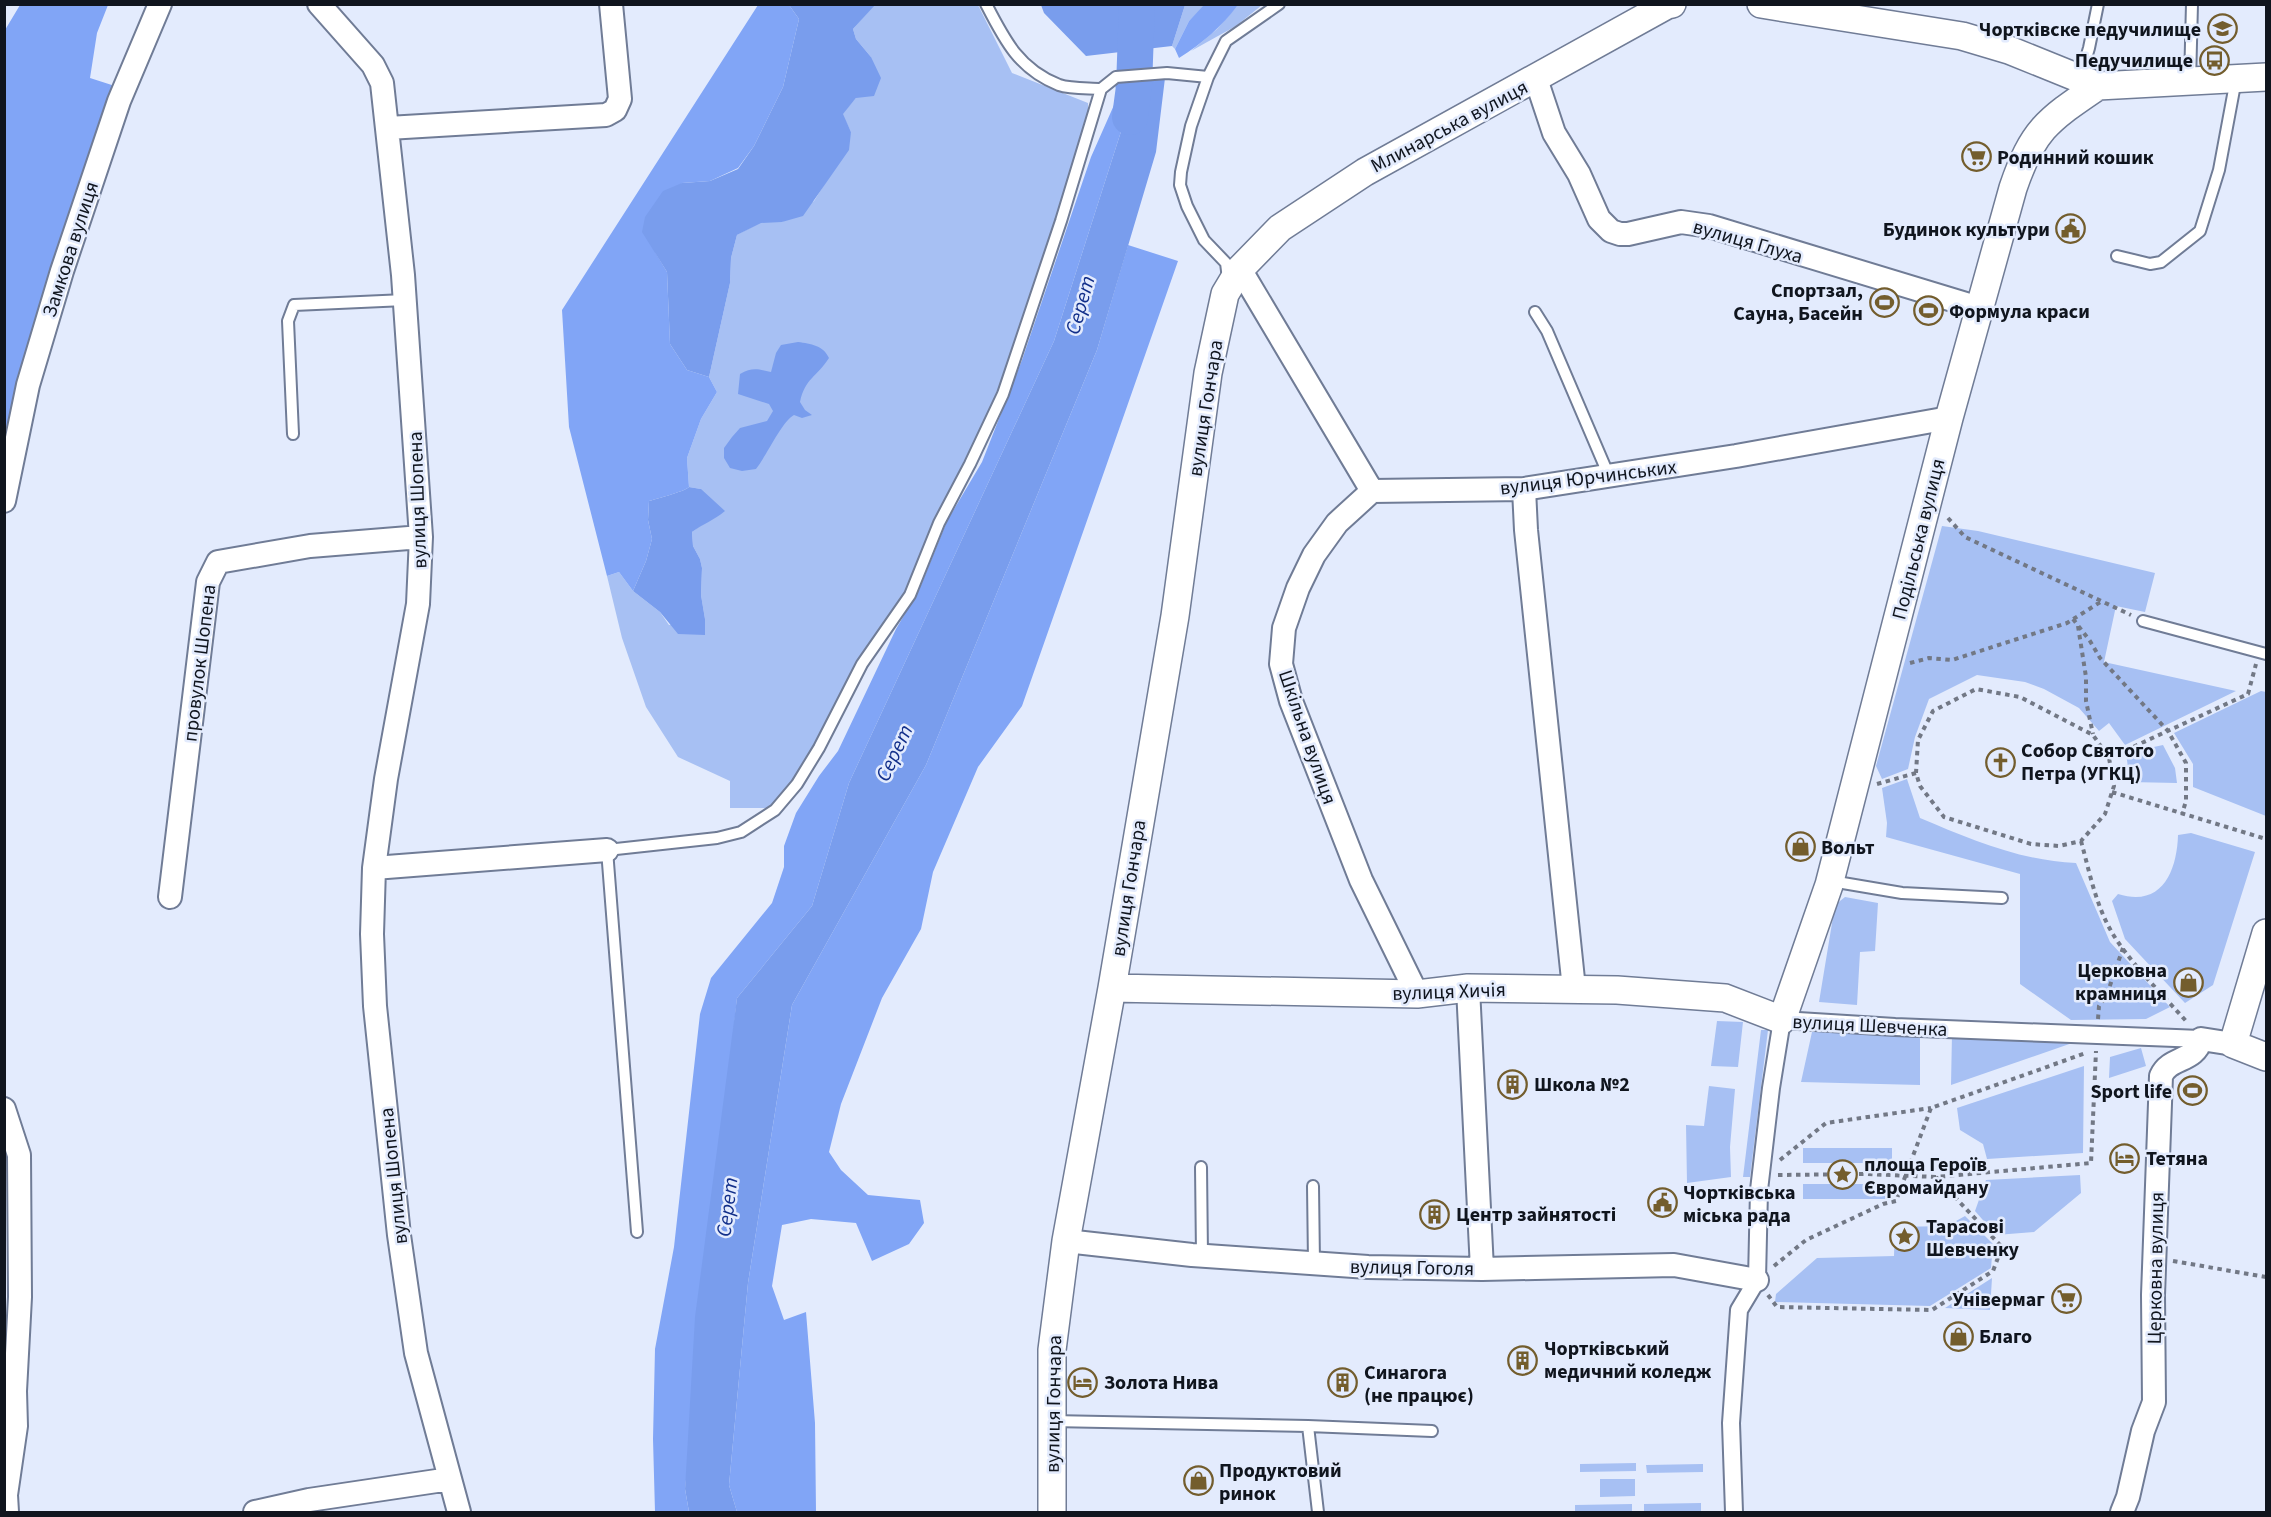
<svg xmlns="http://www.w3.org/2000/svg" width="2271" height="1517" viewBox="0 0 2271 1517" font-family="'Source Sans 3',sans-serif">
	<rect width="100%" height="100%" fill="#e3ebfd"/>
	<path fill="#a7c0f3" d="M 875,4 L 978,5 L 1012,73 L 1088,103 L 1088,124 L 999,393 L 907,592 L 859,658 L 803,767 L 784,792 L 768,808 L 730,808 L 730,781 L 678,757 L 646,707 L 622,638 L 607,576 L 619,572 L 633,591 L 660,612 L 669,625 L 705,619 L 701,595 L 702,568 L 700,559 L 693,546 L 692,532 L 703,524 L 701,489 L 689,487 L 687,458 L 701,419 L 717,392 L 709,377 L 730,283 L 731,258 L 737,235 L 761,222 L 782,222 L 814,201 L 829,177 L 851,132 L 842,114 L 856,98 L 871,57 L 856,39 L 853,29 Z
		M 1185,5 L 1204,5 L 1205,6 L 1189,21 L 1175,49 L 1172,46 Z
		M 1238,5 L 1262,5 L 1236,26 L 1191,51 L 1217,29 Z
		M 1942,526 L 1978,531 L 2155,573 L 2145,612 L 2116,606 L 2104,662 L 2236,691 L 2125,745 L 2109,723 L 2099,731 L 2079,708 L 2044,689 L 2025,682 L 1977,675 L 1929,699 L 1915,737 L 1908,769 L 1882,779 L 1876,766 Z
		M 2261,691 L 2266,692 L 2266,816 L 2193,787 L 2193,764 L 2174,733 Z
		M 2163,745 L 2175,768 L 2177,783 L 2130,782 L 2126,753 Z
		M 1907,779 L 1920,818 C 1970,839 2021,861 2076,863 L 2110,942 L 2170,1007 L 2146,1019 L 2071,1020 L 2020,984 L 2020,874 L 1886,837 L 1887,823 L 1882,788 Z
		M 2191,833 L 2255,852 L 2213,985 L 2185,1003 L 2125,939 L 2112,901 L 2118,894 C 2162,908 2177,871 2178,835 Z
		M 1845,897 L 1878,903 L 1875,951 L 1860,952 L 1857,1005 L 1819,1002 L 1835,905 Z
		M 1717,1021 L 1743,1022 L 1738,1067 L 1711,1066 Z
		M 1761,1030 L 1768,1030 L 1750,1177 L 1743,1177 Z
		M 1812,1032 L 1920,1034 L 1920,1085 L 1801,1082 Z
		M 1952,1034 L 2078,1041 L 1951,1085 Z
		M 2141,1048 L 2146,1066 L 2109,1078 L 2110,1057 Z
		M 2084,1066 L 2083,1153 L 1987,1159 L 1983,1144 L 1960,1130 L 1957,1108 Z
		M 1709,1086 L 1735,1089 L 1730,1147 L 1731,1177 L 1687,1183 L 1686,1125 L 1704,1126 Z
		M 1803,1148 L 1892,1148 L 1892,1163 L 1803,1163 Z
		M 2080,1175 L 2081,1193 L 2034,1232 L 1996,1235 L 1975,1211 L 1986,1180 Z
		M 1803,1184 L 1892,1184 L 1893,1199 L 1803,1199 Z
		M 1965,1216 L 1993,1244 L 1991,1268 L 1930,1306 L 1775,1302 L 1776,1294 L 1817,1258 L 1894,1256 L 1895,1227 L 1947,1226 Z
		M 1992,1278 L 1990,1310 L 1945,1308 Z
		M 1636,1463 L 1636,1471 L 1580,1472 L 1580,1464 Z
		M 1703,1464 L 1703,1472 L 1647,1473 L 1646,1465 Z
		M 1600,1479 L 1635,1479 L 1635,1496 L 1600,1497 Z
		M 1701,1503 L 1701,1511 L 1644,1512 L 1644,1504 Z
		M 1632,1504 L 1632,1512 L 1575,1512 L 1575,1505 Z"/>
	<path fill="#81a5f6" d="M 20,5 L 108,5 L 97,33 L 90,78 L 118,87 L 5,470 L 5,30 Z
		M 758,5 L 789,5 L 799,19 L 783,87 L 754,146 L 738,168 L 710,181 L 682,183 L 655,252 L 667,272 L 670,344 L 687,370 L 709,377 L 717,392 L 701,419 L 687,458 L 689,487 C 683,492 659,498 649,501 L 648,520 L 652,539 L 646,561 L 633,591 L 619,572 L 607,576 L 569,427 L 562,310 Z
		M 1204,5 L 1238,5 C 1222,26 1202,44 1179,58 L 1175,49 L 1189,21 Z
		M 1118,96 L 1125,119 L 1054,341 L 849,783 L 812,906 L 737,998 L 685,1489 L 689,1512 L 655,1512 L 653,1439 L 655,1349 L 674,1247 L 700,1014 L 711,978 L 772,903 L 784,867 L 784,846 L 796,813 L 819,776 L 838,751 L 896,629 L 919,590 L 947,521 L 982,462 L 1022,360 L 1091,157 Z
		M 1128,245 L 1178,261 L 1022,706 L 978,767 L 933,872 L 921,929 L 882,998 L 841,1104 L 829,1152 L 841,1170 L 868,1195 L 920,1200 L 924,1223 L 909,1244 L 872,1261 L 856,1223 L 811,1219 L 782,1225 L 772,1286 L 784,1320 L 806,1312 L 815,1423 L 816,1512 L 737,1512 L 729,1485 L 748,1283 L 792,1005 L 926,765 L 1097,350 Z"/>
	<path fill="#799ded" d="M 789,5 L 875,5 L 853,29 L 856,39 L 871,57 L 881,78 L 874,96 L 856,98 L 843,114 L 851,132 L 849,150 L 803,216 L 782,222 L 761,223 L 737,235 L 731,258 L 730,283 L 709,377 L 687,370 L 670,344 L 667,272 L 642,232 L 645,217 L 663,191 L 682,183 L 710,181 L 738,169 L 754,146 L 783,87 L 799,19 Z
		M 1041,5 L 1041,4 L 1185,5 L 1172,46 L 1086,56 L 1044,13 Z
		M 1165,78 L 1156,152 L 1097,350 L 926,765 L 792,1005 L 748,1283 L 729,1485 L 737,1512 L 689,1512 L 685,1489 L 695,1317 L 737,998 L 812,906 L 849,783 L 1054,341 L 1125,119 L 1115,85 Z
		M 798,342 C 811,344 823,345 829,358 C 817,377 805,378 800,402 L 805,410 L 812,415 L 802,418 L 794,415 C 782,421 766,457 756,469 L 742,471 L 730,468 L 724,458 L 724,448 L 732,437 L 740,428 L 767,421 L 773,411 L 769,404 L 738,394 L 740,374 C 752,367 758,369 771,372 L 776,353 L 781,345 Z
		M 689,487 L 701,489 L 725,511 C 714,520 703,524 692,532 L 693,546 L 700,559 L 702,568 L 701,595 L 705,619 L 705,635 L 678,634 L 660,612 L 633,591 L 646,561 L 652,539 L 648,520 L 649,501 C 659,498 683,492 689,487 Z"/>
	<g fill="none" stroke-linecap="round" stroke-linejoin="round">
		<path stroke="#799ded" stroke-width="36" d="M 1130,117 L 1134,87 L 1137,4"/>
		<defs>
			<path id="service" d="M 986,4 C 1005,41 1019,69 1059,85 C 1071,89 1088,88 1101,89
				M 2080,78 L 2089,48 L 2098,4
				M 2190,82 L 2192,4
				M 2117,256 L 2150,264 L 2161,262 L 2200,231 L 2219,170 L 2236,79
				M 1228,279 L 1226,263 L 1204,240 L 1187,206 L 1180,185 L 1181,172 L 1191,126 L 1208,77 L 1226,41 L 1279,4
				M 1535,312 L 1547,331 L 1609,476
				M 293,434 L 288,321 L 294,305 L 405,300
				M 2143,621 L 2266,654
				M 1831,881 L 1902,893 L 2002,898
				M 1201,1167 L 1202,1255
				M 1313,1186 L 1314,1263
				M 637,1232 L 607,850 L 717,838 L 741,832 L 775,810 L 797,784 L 819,748 L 862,664 L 910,595 L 939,523 L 970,464 L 1003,394 L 1061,221 L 1101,89 L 1116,77 L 1167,73 L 1208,77
				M 1051,1421 L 1308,1426 L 1432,1431
				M 1308,1426 L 1318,1512"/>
			<path id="pedestrian" d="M 1734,1512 L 1731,1423 L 1739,1310 L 1757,1280 L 1759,1190 L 1771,1088 L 1782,1020 L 1895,1027 L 2201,1039"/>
			<path id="minor" d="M 319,4 L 373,65 L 382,83 L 403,275 L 421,537 L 418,604 L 386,779 L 374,868 L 372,934 L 375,1006 L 399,1235 L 416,1353 L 459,1512
				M 1536,79 L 1554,133 L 1579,174 L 1599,219 L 1611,231 L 1620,234 L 1628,234 L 1681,222 L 1709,226 L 1979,308
				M 388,128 L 606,115 L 615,110 L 620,99 L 611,4
				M 1240,269 L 1372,491 L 1524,489 L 1736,456 L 1949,418
				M 1524,489 L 1526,530 L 1574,989
				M 1372,491 L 1337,523 L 1314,555 L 1298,588 L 1284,628 L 1281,664 L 1291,701 L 1361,880 L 1417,994
				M 4,501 L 28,385 L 62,271 L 119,101 L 160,4
				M 374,868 L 607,850
				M 170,897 L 208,582 L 218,562 L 310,546 L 421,537
				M 1468,988 L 1482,1269
				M 4,1109 L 19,1155 L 20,1297 L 15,1391 L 16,1426 L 6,1495 L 7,1512
				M 1066,1241 L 1192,1255 L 1368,1267 L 1482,1269 L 1674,1265 L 1757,1280
				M 255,1512 L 309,1500 L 450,1479
				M 2122,1512 L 2128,1497 L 2143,1431 L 2154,1402 L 2153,1295 L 2161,1076 C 2170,1056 2195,1063 2201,1039 L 2233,1044"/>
			<path id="tertiary" d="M 1761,4 L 1962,36 L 2009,50 L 2098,86 L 2266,77
				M 2266,933 L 2233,1044 L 2266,1057
				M 1112,988 L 1417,994 L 1468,988 L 1617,990 L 1725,998 L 1782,1020 L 1829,885 L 1949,418 L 2013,188 C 2033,129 2048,120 2098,86
				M 1052,1512 L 1052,1350 L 1066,1241 L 1112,988 L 1175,616 L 1208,373 L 1225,294 L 1240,269 L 1280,228 L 1365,172 L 1667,5 L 1672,4"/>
		</defs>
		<use href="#service" stroke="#707c96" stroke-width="14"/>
		<use href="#pedestrian" stroke="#707c96" stroke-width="20"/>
		<use href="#minor" stroke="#707c96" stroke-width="26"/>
		<use href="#tertiary" stroke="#707c96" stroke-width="30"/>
		<path stroke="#727885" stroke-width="4" stroke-dasharray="4.5 4.5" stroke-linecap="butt" d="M 1948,518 L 1965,537 L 2131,615
			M 2073,619 L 2090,641 L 2100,658 L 2168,731 L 2186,763 L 2186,801 L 2182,814
			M 2078,626 L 2086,677 L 2086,701 L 2093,734
			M 1910,663 L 1929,658 L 1952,660 L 2067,623 L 2102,601
			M 2109,758 L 2248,694 L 2256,664
			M 1877,784 L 1916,773 L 1920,786 L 1944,817 L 2031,844 L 2059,846 L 2081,841 L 2105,814 L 2114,786 L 2109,758 L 2093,735 L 2020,697 L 1976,689 L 1933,711 L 1918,740 L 1916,773
			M 2112,792 L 2266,839
			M 2081,841 C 2089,870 2095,902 2110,929 C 2127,960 2162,994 2186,1021
			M 2098,1019 L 2099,1006 L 2106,997 L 2123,948
			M 1780,1160 L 1826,1123 L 1931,1108
			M 1778,1175 L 1867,1174 L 1936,1177
			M 2173,1261 L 2266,1277
			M 1774,1266 L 1806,1240 L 1883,1204 L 1896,1201 L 1931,1108 L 2086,1053
			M 1768,1295 L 1777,1307 L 1932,1310 L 1993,1271 L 2002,1247 L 1936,1177 L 2091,1163 L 2096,1051"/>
		<use href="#service" stroke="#fff" stroke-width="10"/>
		<use href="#pedestrian" stroke="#fff" stroke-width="16"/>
		<use href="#minor" stroke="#fff" stroke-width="22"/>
		<use href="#tertiary" stroke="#fff" stroke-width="27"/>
	</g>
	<defs>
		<symbol id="university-ring" viewBox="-11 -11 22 22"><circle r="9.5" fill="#e3ebfd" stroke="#735d2d" stroke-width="1.5"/><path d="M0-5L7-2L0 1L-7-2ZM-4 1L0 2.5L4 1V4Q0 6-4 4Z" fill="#735d2d"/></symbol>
		<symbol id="bus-ring" viewBox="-11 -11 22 22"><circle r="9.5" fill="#e3ebfd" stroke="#735d2d" stroke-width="1.5"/><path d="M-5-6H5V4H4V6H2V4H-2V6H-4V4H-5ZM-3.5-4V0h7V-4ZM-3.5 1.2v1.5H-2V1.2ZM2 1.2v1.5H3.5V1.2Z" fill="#735d2d"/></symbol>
		<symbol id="supermarket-ring" viewBox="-11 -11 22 22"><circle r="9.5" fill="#e3ebfd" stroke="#735d2d" stroke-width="1.5"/><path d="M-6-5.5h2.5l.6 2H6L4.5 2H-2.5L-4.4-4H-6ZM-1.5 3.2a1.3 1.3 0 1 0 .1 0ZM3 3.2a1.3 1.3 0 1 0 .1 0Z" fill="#735d2d"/></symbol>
		<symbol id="civic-ring" viewBox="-11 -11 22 22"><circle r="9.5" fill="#e3ebfd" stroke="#735d2d" stroke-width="1.5"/><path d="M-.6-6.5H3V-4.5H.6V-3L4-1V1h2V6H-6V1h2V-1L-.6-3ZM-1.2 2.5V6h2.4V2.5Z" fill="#735d2d"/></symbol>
		<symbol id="stadium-ring" viewBox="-11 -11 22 22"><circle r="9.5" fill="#e3ebfd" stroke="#735d2d" stroke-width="1.5"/><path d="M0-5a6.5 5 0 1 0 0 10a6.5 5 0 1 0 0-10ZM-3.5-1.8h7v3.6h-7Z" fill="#735d2d"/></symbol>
		<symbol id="church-ring" viewBox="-11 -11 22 22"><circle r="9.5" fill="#e3ebfd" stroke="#735d2d" stroke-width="1.5"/><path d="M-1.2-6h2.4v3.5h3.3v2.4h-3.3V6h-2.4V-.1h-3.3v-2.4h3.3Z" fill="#735d2d"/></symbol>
		<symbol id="shop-ring" viewBox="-11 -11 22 22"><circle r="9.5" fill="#e3ebfd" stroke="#735d2d" stroke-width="1.5"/><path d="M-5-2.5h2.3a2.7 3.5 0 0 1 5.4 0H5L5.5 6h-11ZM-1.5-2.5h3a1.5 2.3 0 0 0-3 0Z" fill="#735d2d"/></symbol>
		<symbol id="building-ring" viewBox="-11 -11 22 22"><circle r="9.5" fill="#e3ebfd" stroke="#735d2d" stroke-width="1.5"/><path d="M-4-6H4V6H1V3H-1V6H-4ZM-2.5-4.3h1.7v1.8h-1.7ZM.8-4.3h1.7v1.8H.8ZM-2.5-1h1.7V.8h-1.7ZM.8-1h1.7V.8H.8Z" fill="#735d2d"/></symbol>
		<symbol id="hotel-ring" viewBox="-11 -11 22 22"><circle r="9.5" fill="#e3ebfd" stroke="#735d2d" stroke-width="1.5"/><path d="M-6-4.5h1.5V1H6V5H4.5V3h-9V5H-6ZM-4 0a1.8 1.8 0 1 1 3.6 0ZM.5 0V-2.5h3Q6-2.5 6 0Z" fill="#735d2d"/></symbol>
		<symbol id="sight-ring" viewBox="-11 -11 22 22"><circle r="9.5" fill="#e3ebfd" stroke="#735d2d" stroke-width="1.5"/><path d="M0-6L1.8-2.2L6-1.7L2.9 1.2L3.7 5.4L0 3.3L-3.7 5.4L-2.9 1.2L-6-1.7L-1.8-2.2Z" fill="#735d2d"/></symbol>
	</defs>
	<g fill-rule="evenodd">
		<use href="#university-ring" x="2206" y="12" width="33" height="33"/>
		<use href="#bus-ring" x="2198" y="44" width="33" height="33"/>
		<use href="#supermarket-ring" x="1960" y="140" width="33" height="33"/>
		<use href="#civic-ring" x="2054" y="212" width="33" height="33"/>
		<use href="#stadium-ring" x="1868" y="286" width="33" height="33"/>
		<use href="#stadium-ring" x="1912" y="294" width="33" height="33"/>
		<use href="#church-ring" x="1984" y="746" width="33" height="33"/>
		<use href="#shop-ring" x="1784" y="830" width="33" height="33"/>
		<use href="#shop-ring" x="2172" y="966" width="33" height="33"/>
		<use href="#building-ring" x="1496" y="1068" width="33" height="33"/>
		<use href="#stadium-ring" x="2176" y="1074" width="33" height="33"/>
		<use href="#hotel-ring" x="2108" y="1142" width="33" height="33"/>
		<use href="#sight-ring" x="1826" y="1158" width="33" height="33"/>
		<use href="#civic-ring" x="1646" y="1186" width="33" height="33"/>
		<use href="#building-ring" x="1418" y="1198" width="33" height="33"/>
		<use href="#sight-ring" x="1888" y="1220" width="33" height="33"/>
		<use href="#supermarket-ring" x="2050" y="1282" width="33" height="33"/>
		<use href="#shop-ring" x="1942" y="1320" width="33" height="33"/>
		<use href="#building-ring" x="1506" y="1344" width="33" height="33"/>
		<use href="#hotel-ring" x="1066" y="1366" width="33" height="33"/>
		<use href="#building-ring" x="1326" y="1366" width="33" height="33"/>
		<use href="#shop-ring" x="1182" y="1464" width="33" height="33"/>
	</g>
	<g text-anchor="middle" stroke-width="5" stroke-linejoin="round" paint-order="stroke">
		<g font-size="20" font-weight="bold" fill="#10151e" stroke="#e3ebfd" text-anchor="start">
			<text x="2201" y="36" text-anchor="end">Чортківске педучилище</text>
			<text x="2193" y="67" text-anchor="end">Педучилище</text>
			<text x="1997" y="164">Родинний кошик</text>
			<text x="2050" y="236" text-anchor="end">Будинок культури</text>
			<text x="1863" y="297" text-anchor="end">Спортзал,<tspan x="1863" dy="23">Сауна, Басейн</tspan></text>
			<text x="1949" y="318">Формула краси</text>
			<text x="2021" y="757">Собор Святого<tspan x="2021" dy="23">Петра (УГКЦ)</tspan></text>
			<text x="1821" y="854">Вольт</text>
			<text x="2167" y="977" text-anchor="end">Церковна<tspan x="2167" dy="23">крамниця</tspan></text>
			<text x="1534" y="1091">Школа №2</text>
			<text x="2172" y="1098" text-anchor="end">Sport life</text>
			<text x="2146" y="1165">Тетяна</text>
			<text x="1864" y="1171">площа Героїв<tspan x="1864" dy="23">Євромайдану</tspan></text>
			<text x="1683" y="1199">Чортківська<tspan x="1683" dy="23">міська рада</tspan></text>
			<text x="1456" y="1221">Центр зайнятості</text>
			<text x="1926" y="1233">Тарасові<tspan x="1926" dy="23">Шевченку</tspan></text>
			<text x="2045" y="1306" text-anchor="end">Універмаг</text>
			<text x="1979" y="1343">Благо</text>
			<text x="1544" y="1355">Чортківський<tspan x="1544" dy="23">медичний коледж</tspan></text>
			<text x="1364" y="1379">Синагога<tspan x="1364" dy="23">(не працює)</tspan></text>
			<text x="1104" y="1389">Золота Нива</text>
			<text x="1219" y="1477">Продуктовий<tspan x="1219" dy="23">ринок</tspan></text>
		</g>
		<g font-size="20" fill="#10151e" stroke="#e3ebfd">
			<text transform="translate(1449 126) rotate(-28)" y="7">Млинарська вулиця</text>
			<text transform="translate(1748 241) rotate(16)" y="7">вулиця Глуха</text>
			<text transform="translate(70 249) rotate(-72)" y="7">Замкова вулиця</text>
			<text transform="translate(1205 408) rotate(-81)" y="7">вулиця Гончара</text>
			<text transform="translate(1588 477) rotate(-7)" y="7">вулиця Юрчинських</text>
			<text transform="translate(417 500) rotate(-92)" y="7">вулиця Шопена</text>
			<text transform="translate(1918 539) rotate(-76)" y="7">Подільська вулиця</text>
			<text transform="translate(199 663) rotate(-83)" y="7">провулок Шопена</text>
			<text transform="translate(1308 737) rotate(71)" y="7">Шкільна вулиця</text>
			<text transform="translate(1128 888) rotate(-81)" y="7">вулиця Гончара</text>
			<text transform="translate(1449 991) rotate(-2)" y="7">вулиця Хичія</text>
			<text transform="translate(1870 1025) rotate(3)" y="7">вулиця Шевченка</text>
			<text transform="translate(393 1176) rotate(-96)" y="7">вулиця Шопена</text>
			<text transform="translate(1412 1267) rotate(1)" y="7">вулиця Гоголя</text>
			<text transform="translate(2155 1268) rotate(-89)" y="7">Церковна вулиця</text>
			<text transform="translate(1053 1404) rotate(-89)" y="7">вулиця Гончара</text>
		</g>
		<g font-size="21" font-style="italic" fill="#122f8a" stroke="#e3ebfd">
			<text transform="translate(1080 305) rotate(-74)" y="7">Серет</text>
			<text transform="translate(894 753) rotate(-65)" y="7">Серет</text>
			<text transform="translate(727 1207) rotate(-83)" y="7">Серет</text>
		</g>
	</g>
	<rect width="2271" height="1517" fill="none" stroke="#10151e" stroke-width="12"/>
</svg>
